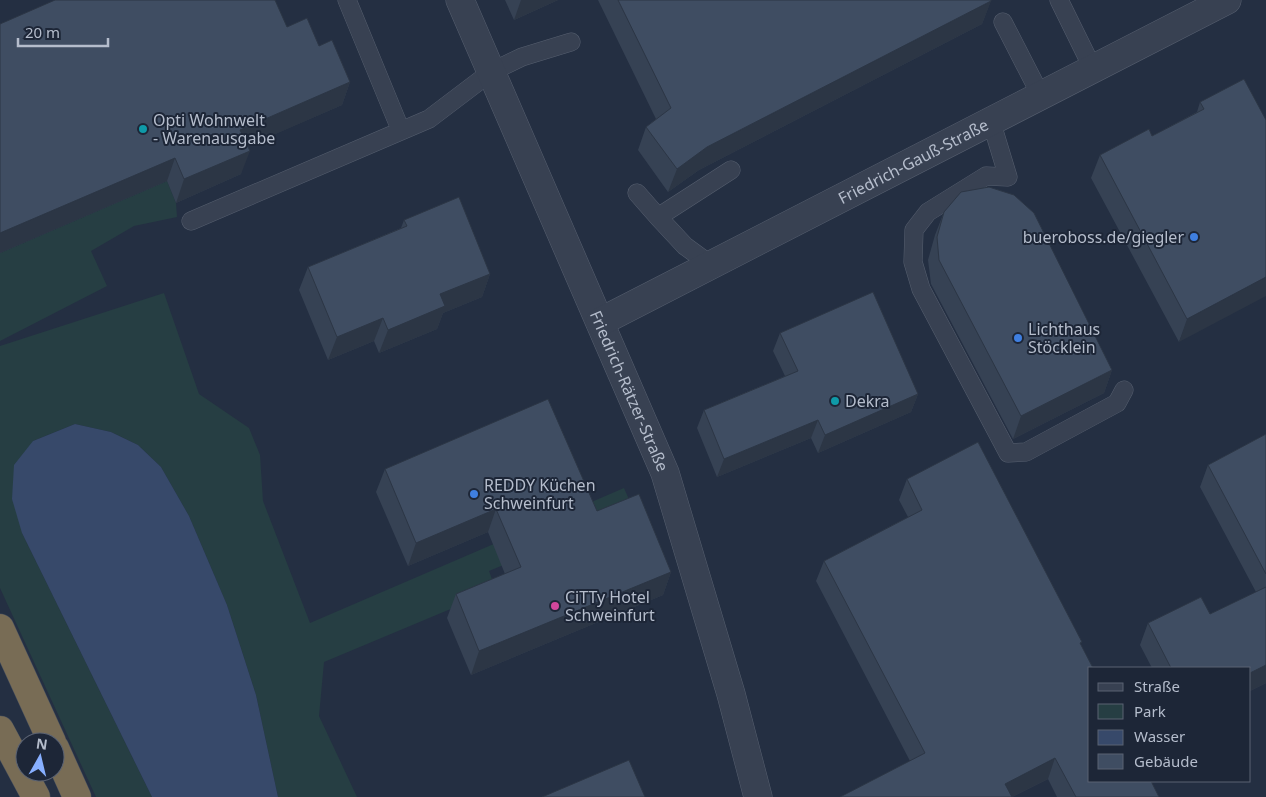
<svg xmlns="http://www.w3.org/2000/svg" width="1266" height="797" viewBox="0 0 1266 797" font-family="'Noto Sans',sans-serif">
	<rect width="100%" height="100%" fill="#242f42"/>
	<path fill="#263e43" d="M 167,181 L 176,203 L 177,217 L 134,226 L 91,251 L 107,286 L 0,341 L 0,253 Z
		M 164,293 L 199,394 L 249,428 L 260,455 L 263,501 L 310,623 L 624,488 L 634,511 L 489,571 L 496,590 L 324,662 L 319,716 L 357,797 L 278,797 L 256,695 L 227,605 L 189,516 L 161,467 L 138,445 L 111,432 L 75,424 L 33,441 L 22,533 L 152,797 L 96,797 L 0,588 L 0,346 Z"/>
	<path fill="#37496a" d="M 75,424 L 111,432 L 138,445 L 161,467 L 189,516 L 227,605 L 256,695 L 278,797 L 152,797 L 22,533 L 12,499 L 14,465 L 33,441 Z"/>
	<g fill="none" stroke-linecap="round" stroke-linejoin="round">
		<defs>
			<path id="lane" d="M 347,0 L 401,131
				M 1059,0 L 1093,69
				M 1003,22 L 1041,96
				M 991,121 L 1008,177 L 986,176 L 928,212 L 914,230 L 913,262 L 921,289 L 1008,453 L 1026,452 L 1117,403 L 1124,390
				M 637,193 L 658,217
				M 191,221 L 429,119 L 491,72 L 522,57 L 571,42
				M 711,265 L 685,246 L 658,217 L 731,170"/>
			<g id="street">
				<path id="s1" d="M 460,0 L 665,473 L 731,694 L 758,797"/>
				<path id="s2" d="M 600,322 L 1227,0"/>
			</g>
			<path id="highway" d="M 0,628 L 52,742
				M 0,730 L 36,797
				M 55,748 L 77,797"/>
		</defs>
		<use href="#lane" stroke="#565f6f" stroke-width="19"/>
		<use href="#street" stroke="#565f6f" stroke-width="29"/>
		<use href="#highway" stroke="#434c5c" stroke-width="29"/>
		<use href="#lane" stroke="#384152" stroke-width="18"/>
		<use href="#street" stroke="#384152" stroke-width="28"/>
		<use href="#highway" stroke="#786c55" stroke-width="28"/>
	</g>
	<path fill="#364254" d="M 505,0 L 558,0 L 514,20 Z
		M 598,0 L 991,0 L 982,24 L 699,170 L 668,192 L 638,150 L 646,127 L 656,119 Z
		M 0,24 L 287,27 L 319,46 L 350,82 L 342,105 L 247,146 L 241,174 L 176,203 L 167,181 L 0,253 Z
		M 1200,102 L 1266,120 L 1179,342 L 1091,178 L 1100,155 L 1152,136 L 1197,112 Z
		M 944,212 L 1112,370 L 1104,393 L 1013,439 L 931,284 L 928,260 L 935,235 Z
		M 404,220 L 490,274 L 482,297 L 443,313 L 437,329 L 379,353 L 374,341 L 328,360 L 299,290 L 308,267 L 401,228 Z
		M 780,333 L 918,394 L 911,412 L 818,453 L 811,438 L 717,477 L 697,428 L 704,410 L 785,376 L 773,351 Z
		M 1266,434 L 1266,683 L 1250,691 L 1250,668 L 1152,668 L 1140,645 L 1148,623 L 1210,614 L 1256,592 L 1200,487 L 1208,465 Z
		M 385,469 L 597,511 L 671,572 L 663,595 L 471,675 L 447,618 L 456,594 L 505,574 L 488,532 L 408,566 L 376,492 Z
		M 907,479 L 1081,645 L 1159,797 L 1057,797 L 1048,779 L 1012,797 L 840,797 L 910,761 L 816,581 L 824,561 L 908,517 L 899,500 Z"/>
	<path fill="#2c3645" d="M 521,0 L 558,0 L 514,20 Z
		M 991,1 L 982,24 L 699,170 L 668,192 L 677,169 L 707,147 Z
		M 350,82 L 342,105 L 232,153 L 240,130 Z
		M 250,151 L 241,174 L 176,203 L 184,179 Z
		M 175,158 L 167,181 L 0,253 L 0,233 Z
		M 490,274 L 482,297 L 443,313 L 437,329 L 379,353 L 388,330 L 440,294 Z
		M 1266,277 L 1266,296 L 1179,342 L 1187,319 Z
		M 383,318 L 374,341 L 328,360 L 337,337 Z
		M 1112,370 L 1104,393 L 1013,439 L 1021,416 Z
		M 918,394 L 911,412 L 818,453 L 825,435 Z
		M 818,420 L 811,438 L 717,477 L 724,459 Z
		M 496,509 L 488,532 L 408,566 L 416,543 Z
		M 671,572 L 663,595 L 471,675 L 479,651 Z
		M 1266,665 L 1266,683 L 1250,691 L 1250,673 Z
		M 1055,758 L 1048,779 L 1012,797 L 1000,797 L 1005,784 Z"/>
	<path fill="#3f4d62" stroke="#2c3645" d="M 55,0 L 275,0 L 287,27 L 307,18 L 319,46 L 332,40 L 350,82 L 240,130 L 250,151 L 184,179 L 175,158 L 0,233 L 0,24 Z
		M 618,0 L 991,0 L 991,1 L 707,147 L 677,169 L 646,127 L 671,108 Z
		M 1244,79 L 1266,120 L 1266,277 L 1187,319 L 1100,155 L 1149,129 L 1152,136 L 1204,109 L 1200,102 Z
		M 989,187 L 1014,195 L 1034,213 L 1112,370 L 1021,416 L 939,260 L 937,237 L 944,212 L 961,192 Z
		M 459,197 L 490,274 L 440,294 L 445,306 L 388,330 L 383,318 L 337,337 L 308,267 L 407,226 L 404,220 Z
		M 873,292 L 918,394 L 825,435 L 818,420 L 724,459 L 704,410 L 798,371 L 780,333 Z
		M 548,399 L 597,511 L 639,494 L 671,572 L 479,651 L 456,594 L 521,567 L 496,509 L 416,543 L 385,469 Z
		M 1266,434 L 1266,574 L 1208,465 Z
		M 978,442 L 1082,642 L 1080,643 L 1093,668 L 1090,668 L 1090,781 L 1151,781 L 1159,797 L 1076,797 L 1055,758 L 1005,784 L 1012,797 L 840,797 L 925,753 L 824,561 L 922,510 L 907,479 Z
		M 1266,587 L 1266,665 L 1250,673 L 1250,668 L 1171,668 L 1148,623 L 1201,597 L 1210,614 Z
		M 629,760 L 645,797 L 542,797 Z"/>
	<g fill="#0f9aa8" stroke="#1d2637" stroke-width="2">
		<circle cx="143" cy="129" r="5"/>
		<circle cx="835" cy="401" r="5"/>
	</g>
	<g fill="#3f7fe0" stroke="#1d2637" stroke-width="2">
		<circle cx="1194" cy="237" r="5"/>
		<circle cx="1018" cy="338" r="5"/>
		<circle cx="474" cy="494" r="5"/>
	</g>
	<circle fill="#d1479c" stroke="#1d2637" stroke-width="2" cx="555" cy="606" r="5"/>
	<g text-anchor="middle" stroke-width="4" stroke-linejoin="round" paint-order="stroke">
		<g font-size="16" fill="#b5bdcc" stroke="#1d2637" text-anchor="start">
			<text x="153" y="126">Opti Wohnwelt<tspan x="153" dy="18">- Warenausgabe</tspan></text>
			<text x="1184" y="243" text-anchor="end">bueroboss.de/giegler</text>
			<text x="1028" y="335">Lichthaus<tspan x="1028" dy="18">Stöcklein</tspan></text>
			<text x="845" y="407">Dekra</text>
			<text x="484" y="491">REDDY Küchen<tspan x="484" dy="18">Schweinfurt</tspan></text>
			<text x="565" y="603">CiTTy Hotel<tspan x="565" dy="18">Schweinfurt</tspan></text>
		</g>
		<g font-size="16" fill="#b5bdcc" stroke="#1d2637">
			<text dy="6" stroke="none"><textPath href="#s2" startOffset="352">Friedrich-Gauß-Straße</textPath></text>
			<text dy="6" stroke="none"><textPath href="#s1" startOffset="426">Friedrich-Rätzer-Straße</textPath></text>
		</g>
	</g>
	<rect x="1088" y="667" width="162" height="115" fill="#1d2637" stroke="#5a6273"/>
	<rect x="1098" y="683" width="25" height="8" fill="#384152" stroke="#5a6273"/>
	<text x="1134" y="692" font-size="15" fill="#b5bdcc">Straße</text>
	<rect x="1098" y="704" width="25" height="15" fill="#263e43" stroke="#5a6273"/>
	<text x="1134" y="717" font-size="15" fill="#b5bdcc">Park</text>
	<rect x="1098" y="730" width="25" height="15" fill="#37496a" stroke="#5a6273"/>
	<text x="1134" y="742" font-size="15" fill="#b5bdcc">Wasser</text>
	<rect x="1098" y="754" width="25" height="15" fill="#3f4d62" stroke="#5a6273"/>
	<text x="1134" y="767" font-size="15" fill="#b5bdcc">Gebäude</text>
	<g transform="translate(40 757) rotate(8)"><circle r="24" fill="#1d2637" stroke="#5a6273"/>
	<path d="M0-4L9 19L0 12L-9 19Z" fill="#87afff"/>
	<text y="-8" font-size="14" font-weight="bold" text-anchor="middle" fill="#b5bdcc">N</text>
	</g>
	<path d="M18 38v8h90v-8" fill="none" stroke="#b5bdcc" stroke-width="2.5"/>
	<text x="25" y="38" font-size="15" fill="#b5bdcc" stroke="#1d2637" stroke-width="4" paint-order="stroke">20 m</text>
</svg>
